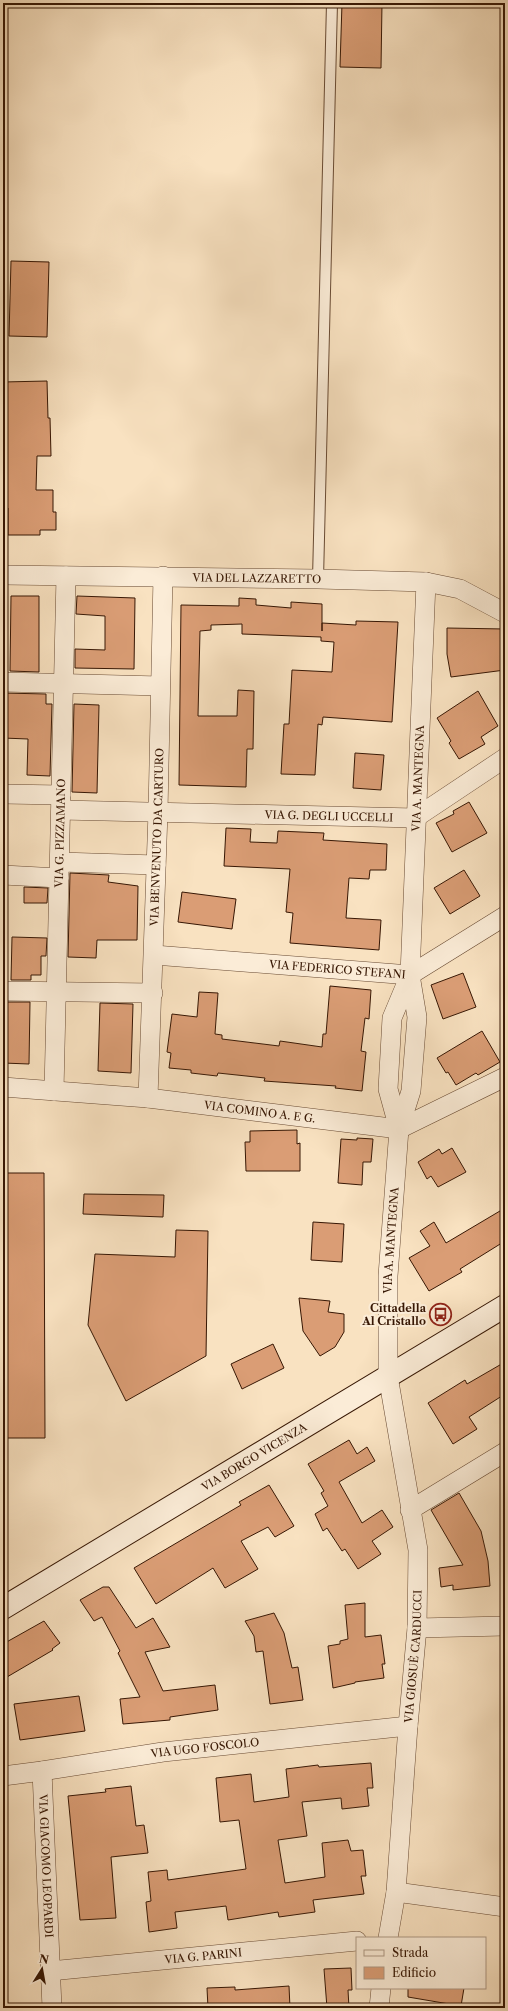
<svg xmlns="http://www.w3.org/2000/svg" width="508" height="2011" viewBox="0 0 508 2011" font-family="'Libre Caslon Text',serif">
	<rect width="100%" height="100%" fill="#f9e2c1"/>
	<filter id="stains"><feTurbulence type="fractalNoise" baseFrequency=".005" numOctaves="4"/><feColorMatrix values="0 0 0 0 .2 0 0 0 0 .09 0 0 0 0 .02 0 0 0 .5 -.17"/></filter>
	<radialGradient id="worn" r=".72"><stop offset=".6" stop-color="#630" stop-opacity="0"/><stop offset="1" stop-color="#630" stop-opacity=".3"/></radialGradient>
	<path fill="#da9d75" stroke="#371704" d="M 342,3 L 382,3 L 381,68 L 340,67 Z
		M 11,261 L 49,262 L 47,337 L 9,336 Z
		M 47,381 L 48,418 L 50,418 L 51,456 L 37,456 L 36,490 L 53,490 L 53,512 L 56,512 L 56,530 L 40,530 L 40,535 L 8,535 L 8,508 L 4,508 L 3,382 Z
		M 11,596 L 39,596 L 39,672 L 10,671 Z
		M 77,596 L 135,598 L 134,669 L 75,668 L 75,649 L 105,650 L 105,616 L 76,614 Z
		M 239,598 L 256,599 L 256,605 L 291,608 L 291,602 L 322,604 L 322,631 L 322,623 L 356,625 L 356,621 L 398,622 L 392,722 L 323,717 L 322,725 L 318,724 L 315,775 L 281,774 L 284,724 L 289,724 L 292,670 L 332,672 L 334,642 L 321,641 L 321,637 L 242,634 L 242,624 L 211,625 L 211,630 L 200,631 L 198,716 L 237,716 L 238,690 L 254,691 L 253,749 L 247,749 L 246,787 L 179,785 L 181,605 L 239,606 Z
		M 447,628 L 505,629 L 505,670 L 451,677 L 447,654 Z
		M 478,691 L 498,726 L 481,737 L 485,744 L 459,759 L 449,743 L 451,741 L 437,718 Z
		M 3,693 L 46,694 L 46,704 L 52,704 L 50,776 L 27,775 L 28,739 L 3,738 Z
		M 74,704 L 99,705 L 97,793 L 72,792 Z
		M 355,753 L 384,755 L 381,790 L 353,788 Z
		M 469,802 L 487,833 L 452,852 L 436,823 L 454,814 L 453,811 Z
		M 226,828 L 251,829 L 250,842 L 277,843 L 278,831 L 324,833 L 323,840 L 387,844 L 386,870 L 370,870 L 369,879 L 349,878 L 346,918 L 381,920 L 379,950 L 290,943 L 293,913 L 286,912 L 290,869 L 224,866 Z
		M 464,870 L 480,896 L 450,914 L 434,888 Z
		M 70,873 L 109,875 L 108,882 L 138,886 L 137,940 L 97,940 L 96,958 L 68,957 Z
		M 24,887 L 48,888 L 47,903 L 24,903 Z
		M 182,892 L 236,899 L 232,929 L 178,922 Z
		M 12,937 L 47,938 L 46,956 L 41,956 L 41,975 L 31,975 L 31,980 L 11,980 Z
		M 463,973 L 476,1007 L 443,1019 L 431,985 Z
		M 330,986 L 371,990 L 369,1019 L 365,1018 L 361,1051 L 366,1052 L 362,1091 L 335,1088 L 336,1086 L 264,1081 L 265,1078 L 218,1073 L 217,1076 L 191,1073 L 191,1070 L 169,1068 L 171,1053 L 167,1052 L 172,1014 L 197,1017 L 199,992 L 218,993 L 215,1034 L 222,1035 L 222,1039 L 279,1046 L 280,1041 L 322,1047 L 323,1034 L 326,1034 Z
		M 3,1002 L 30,1002 L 29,1064 L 3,1063 Z
		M 100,1003 L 133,1004 L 131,1073 L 98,1071 Z
		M 482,1031 L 500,1062 L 478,1075 L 476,1073 L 456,1085 L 448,1072 L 446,1073 L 437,1058 Z
		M 297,1130 L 297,1144 L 300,1143 L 300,1171 L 246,1171 L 245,1142 L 250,1142 L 250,1131 Z
		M 357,1138 L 373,1139 L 371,1162 L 363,1162 L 362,1185 L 338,1183 L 341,1139 L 357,1140 Z
		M 452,1148 L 466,1172 L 438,1187 L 431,1176 L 427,1179 L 418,1162 L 439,1149 L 442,1154 Z
		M 3,1173 L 44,1173 L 45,1438 L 3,1438 Z
		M 84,1194 L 164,1195 L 163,1217 L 83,1214 Z
		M 505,1208 L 505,1241 L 460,1269 L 462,1272 L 429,1291 L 409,1258 L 430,1246 L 420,1231 L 434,1222 L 446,1243 Z
		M 313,1222 L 344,1224 L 342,1262 L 311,1260 Z
		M 176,1230 L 208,1231 L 206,1356 L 126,1401 L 88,1325 L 95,1254 L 175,1257 Z
		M 299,1298 L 330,1301 L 328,1312 L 344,1314 L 344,1332 L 335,1347 L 320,1356 L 303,1331 Z
		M 273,1344 L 284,1368 L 242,1389 L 231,1364 Z
		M 505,1362 L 505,1394 L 469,1417 L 477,1429 L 453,1444 L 428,1403 L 465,1380 L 467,1384 Z
		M 349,1440 L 357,1454 L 367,1447 L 375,1461 L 339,1482 L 362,1523 L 382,1510 L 393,1527 L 372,1541 L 381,1554 L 358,1569 L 345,1549 L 342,1551 L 327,1528 L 323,1531 L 315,1514 L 328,1506 L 321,1493 L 324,1491 L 308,1464 Z
		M 269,1485 L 294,1526 L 275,1537 L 268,1527 L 241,1541 L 258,1569 L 225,1588 L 213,1568 L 156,1604 L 134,1568 L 241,1505 L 239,1502 Z
		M 459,1493 L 481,1531 L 488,1561 L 490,1586 L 453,1590 L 453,1585 L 441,1587 L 439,1568 L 463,1565 L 431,1510 Z
		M 103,1587 L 109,1587 L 136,1628 L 153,1618 L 170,1647 L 145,1652 L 163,1691 L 215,1685 L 218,1710 L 170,1717 L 170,1720 L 123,1724 L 120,1699 L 140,1697 L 118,1653 L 120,1651 L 102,1617 L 94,1621 L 80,1600 Z
		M 365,1603 L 365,1637 L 381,1635 L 385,1664 L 382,1664 L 384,1678 L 355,1682 L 355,1683 L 333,1688 L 328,1646 L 340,1644 L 340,1641 L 348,1639 L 345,1605 Z
		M 274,1613 L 284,1633 L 292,1668 L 298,1667 L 303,1700 L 270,1704 L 263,1651 L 256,1652 L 254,1636 L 245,1621 Z
		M 44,1621 L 60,1643 L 52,1649 L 53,1650 L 7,1677 L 3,1665 L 3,1644 Z
		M 79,1696 L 85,1731 L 20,1740 L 14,1704 Z
		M 371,1763 L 373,1788 L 367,1788 L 369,1806 L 342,1809 L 341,1798 L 302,1802 L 307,1836 L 278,1840 L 285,1883 L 325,1877 L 322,1843 L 348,1840 L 351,1851 L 363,1850 L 366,1876 L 361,1876 L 364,1894 L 313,1900 L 315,1912 L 279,1917 L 278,1912 L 228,1920 L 226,1906 L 175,1912 L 177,1928 L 149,1932 L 146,1902 L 151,1901 L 148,1872 L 167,1870 L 168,1880 L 246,1869 L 239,1820 L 220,1822 L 216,1778 L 251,1774 L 254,1802 L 289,1797 L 286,1769 L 318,1765 L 319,1767 Z
		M 131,1786 L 136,1826 L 144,1825 L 148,1853 L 111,1857 L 116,1918 L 80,1920 L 68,1796 L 106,1792 L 105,1789 Z
		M 351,1968 L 352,1990 L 348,1990 L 349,2008 L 327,2008 L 324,1969 Z
		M 289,1986 L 290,2008 L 208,2008 L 207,1988 L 235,1987 L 235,1990 Z
		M 408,1988 L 464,1988 L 461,2006 L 408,1997 Z"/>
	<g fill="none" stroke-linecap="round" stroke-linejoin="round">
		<defs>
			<path id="lane" d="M 318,579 L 332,3"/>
			<g id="street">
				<path id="s1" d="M 3,575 L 318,579 L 426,582 L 460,589 L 505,613"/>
				<path d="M 3,682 L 160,686"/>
				<path d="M 3,794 L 61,795"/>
				<path id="s2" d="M 61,810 L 415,818 L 505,758"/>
				<path d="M 60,862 L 156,865"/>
				<path d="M 3,875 L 59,878"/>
				<path id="s3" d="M 154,955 L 410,975 L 505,916"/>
				<path d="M 3,991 L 153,993"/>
				<path id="s4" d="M 3,1087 L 148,1098 L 399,1129 L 505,1077"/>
				<path id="s5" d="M 54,1091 L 66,576"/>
				<path id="s6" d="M 148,1098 L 158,812 L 163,576"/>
				<path d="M 399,1129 L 388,1089 L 392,1018 L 410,975"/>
				<path d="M 410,1510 L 505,1452"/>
				<path d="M 417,1628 L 505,1626"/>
				<path id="s7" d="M 42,1771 L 52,2008"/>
				<path id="s8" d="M 3,1776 L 42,1771 L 163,1752 L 408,1726"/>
				<path d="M 396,1892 L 505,1907"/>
				<path id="s9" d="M 388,1938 L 396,1892 L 408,1726 L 417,1628 L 418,1550 L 388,1376 L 388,1276 L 399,1129 L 411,1091 L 417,1017 L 410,975 L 426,582"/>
				<path id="s10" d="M 50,1971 L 357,1941"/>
				<path d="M 379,2008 L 381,1988"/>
			</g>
			<g id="secondary">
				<path id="s11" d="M 3,1608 L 505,1306"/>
			</g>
		</defs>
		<use href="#lane" stroke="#684a33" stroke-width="12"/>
		<use href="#street" stroke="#684a33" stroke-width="20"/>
		<use href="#secondary" stroke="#371704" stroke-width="24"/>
		<use href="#lane" stroke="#fbecd7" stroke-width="10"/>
		<use href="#street" stroke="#fbecd7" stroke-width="19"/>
		<use href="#secondary" stroke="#fbecd7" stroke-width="22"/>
	</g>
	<defs>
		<symbol id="bus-ring" viewBox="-11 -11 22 22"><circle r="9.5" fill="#fbecd7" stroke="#8f2418" stroke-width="1.5"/><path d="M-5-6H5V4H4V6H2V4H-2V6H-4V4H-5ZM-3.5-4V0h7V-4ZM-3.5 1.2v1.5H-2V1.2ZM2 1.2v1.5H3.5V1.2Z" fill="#8f2418"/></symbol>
	</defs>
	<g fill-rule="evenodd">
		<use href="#bus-ring" x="428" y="1302" width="25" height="25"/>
	</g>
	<g text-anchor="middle" stroke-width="4" stroke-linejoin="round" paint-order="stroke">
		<g font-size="11" fill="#371704" stroke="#fbecd7">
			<text dy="4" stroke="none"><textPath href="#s1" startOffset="254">VIA DEL LAZZARETTO</textPath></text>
			<text dy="4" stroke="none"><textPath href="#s9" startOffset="1167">VIA A. MANTEGNA</textPath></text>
			<text dy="4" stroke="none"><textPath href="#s2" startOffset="268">VIA G. DEGLI UCCELLI</textPath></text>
			<text dy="4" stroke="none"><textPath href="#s5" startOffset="258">VIA G. PIZZAMANO</textPath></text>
			<text dy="4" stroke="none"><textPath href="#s6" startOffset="261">VIA BENVENUTO DA CARTURO</textPath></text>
			<text dy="4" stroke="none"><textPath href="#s3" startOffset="184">VIA FEDERICO STEFANI</textPath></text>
			<text dy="4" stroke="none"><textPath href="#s4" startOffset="258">VIA COMINO A. E G.</textPath></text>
			<text dy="4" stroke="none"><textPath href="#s9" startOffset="702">VIA A. MANTEGNA</textPath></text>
			<text dy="4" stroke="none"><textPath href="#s11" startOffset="293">VIA BORGO VICENZA</textPath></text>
			<text dy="4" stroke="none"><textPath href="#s9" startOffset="283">VIA GIOSUÈ CARDUCCI</textPath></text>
			<text dy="4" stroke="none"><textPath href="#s8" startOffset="204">VIA UGO FOSCOLO</textPath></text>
			<text dy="4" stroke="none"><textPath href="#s7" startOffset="95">VIA GIACOMO LEOPARDI</textPath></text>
			<text dy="4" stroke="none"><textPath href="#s10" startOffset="154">VIA G. PARINI</textPath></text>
		</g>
		<g font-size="11" font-weight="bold" fill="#371704" stroke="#fbecd7" text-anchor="end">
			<text x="426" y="1312">Cittadella<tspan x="426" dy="13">Al Cristallo</tspan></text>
		</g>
	</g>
	<rect width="508" height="2011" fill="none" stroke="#f9e2c1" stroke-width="16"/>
	<rect x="4" y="4" width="500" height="2003" fill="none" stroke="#371704" stroke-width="2"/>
	<rect x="8" y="8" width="492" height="1995" fill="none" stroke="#371704"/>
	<rect x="356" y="1937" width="130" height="52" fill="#fbecd7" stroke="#ad9783"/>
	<rect x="364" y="1950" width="20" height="6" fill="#fbecd7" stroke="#ad9783"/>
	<text x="392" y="1957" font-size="12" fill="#371704">Strada</text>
	<rect x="364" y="1967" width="20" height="12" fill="#da9d75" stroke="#ad9783"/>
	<text x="392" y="1977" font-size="12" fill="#371704">Edificio</text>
	<g transform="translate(42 1969) rotate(11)" stroke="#fbecd7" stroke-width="3" paint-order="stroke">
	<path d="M0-3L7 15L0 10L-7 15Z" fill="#371704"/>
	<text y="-6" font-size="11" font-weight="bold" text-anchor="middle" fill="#371704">N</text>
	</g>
	<rect width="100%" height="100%" filter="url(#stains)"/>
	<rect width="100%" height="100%" fill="url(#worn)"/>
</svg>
